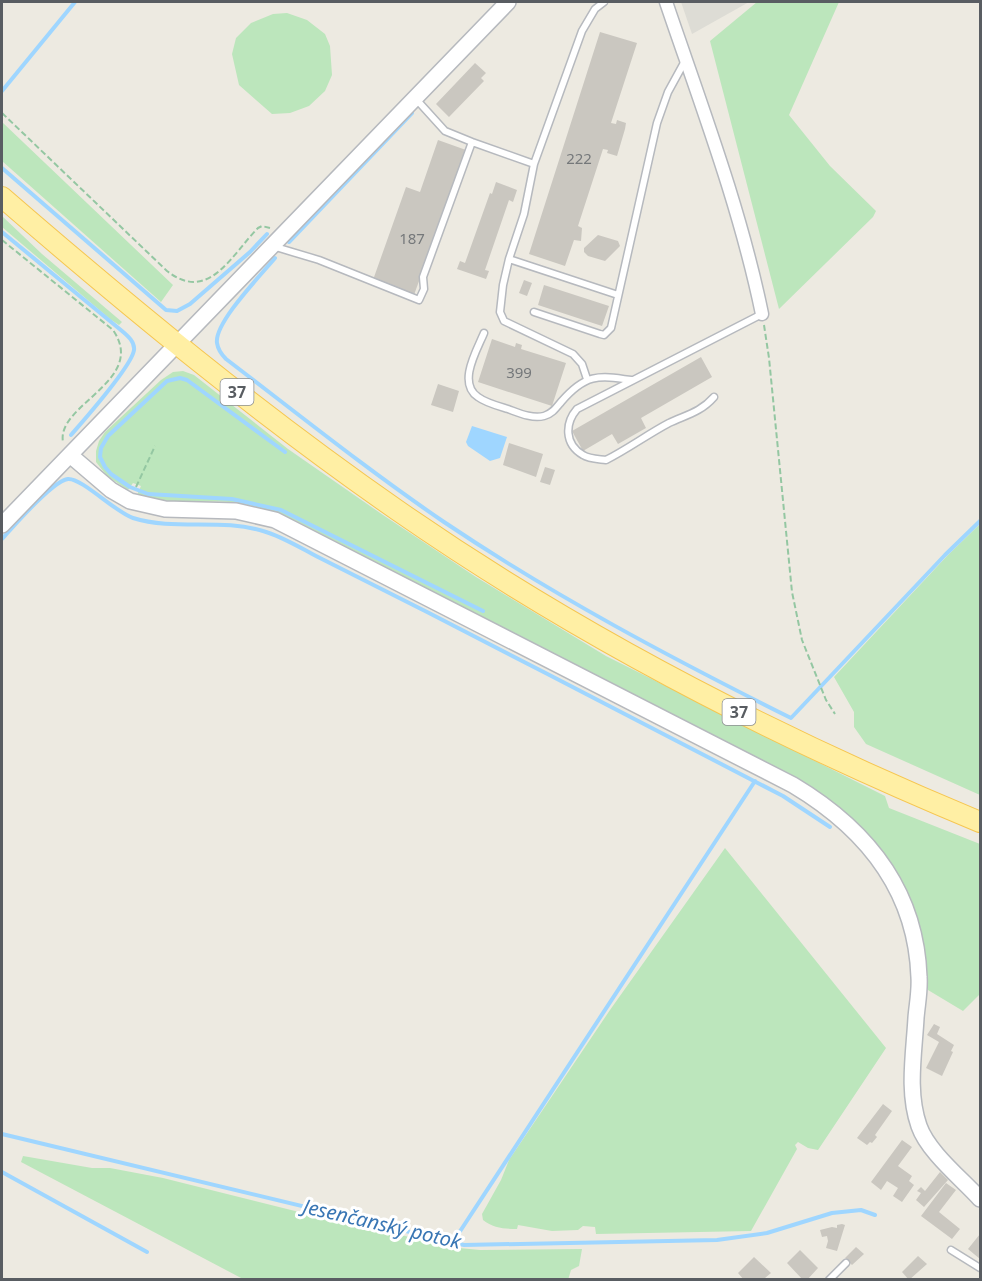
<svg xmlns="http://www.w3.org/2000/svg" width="982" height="1281" viewBox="0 0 982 1281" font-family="'Noto Sans',sans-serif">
	<rect width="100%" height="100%" fill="#edeae1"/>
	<path fill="#dddcd5" d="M 681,2 L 749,2 L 692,34 Z"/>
	<path fill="#bce6bc" d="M 757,2 L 839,2 L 789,115 L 830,166 L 876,211 L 873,217 L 779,309 L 710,41 Z
		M 287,13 L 307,20 L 325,34 L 330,46 L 332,75 L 325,91 L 309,106 L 290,113 L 272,114 L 239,85 L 232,54 L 236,38 L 251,23 L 273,14 Z
		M 2,122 L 173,285 L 161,302 L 2,161 Z
		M 2,216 L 42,254 L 122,322 L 119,325 L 110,319 L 2,227 Z
		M 183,371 L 194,375 L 288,449 L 383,515 L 476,577 L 606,656 L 885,796 L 889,808 L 980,844 L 980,994 L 963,1011 L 928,990 C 925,966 924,940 917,916 C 912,901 902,885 893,871 C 868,831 840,806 801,781 L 296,521 C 274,512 253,504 229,502 C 199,500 166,505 137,495 L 141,486 L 133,483 L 128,490 L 107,476 L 96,462 L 96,451 L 99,441 L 105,432 L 161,380 L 173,372 Z
		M 980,524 L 980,795 L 866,744 L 854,727 L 854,712 L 834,677 L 947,556 Z
		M 725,848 L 886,1048 L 818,1150 L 808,1148 L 798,1142 L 795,1145 L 797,1149 L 751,1231 L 596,1234 L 595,1227 L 583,1226 L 578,1230 L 552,1231 L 518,1225 L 517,1229 C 504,1229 493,1228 483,1220 L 482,1214 L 501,1180 L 509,1160 L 610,1010 Z
		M 23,1156 L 92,1168 L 110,1168 L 163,1178 L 315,1216 L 459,1248 L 480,1250 L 582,1249 L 579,1266 L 571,1270 L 568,1280 L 243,1279 L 21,1162 Z"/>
	<path fill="#9fd6ff" d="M 472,426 L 507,437 L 500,458 L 490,461 L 468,446 L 466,442 Z"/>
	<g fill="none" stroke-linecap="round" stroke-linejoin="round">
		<path stroke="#9fd6ff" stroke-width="4" d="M 2,91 L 75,2
			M 2,168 L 166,310 L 177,311 L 190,304 L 250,252 L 267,234
			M 2,232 L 122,331 C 128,336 135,342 134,350 C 132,366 84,420 71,435
			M 289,242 L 412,113
			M 275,258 C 261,275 214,323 217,343 C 218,350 221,354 226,359 C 298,414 369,471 444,522 C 554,596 673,659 791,718 L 945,555 L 980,521
			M 285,452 L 187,380 L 180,378 L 167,381 L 108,436 L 101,448 L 100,457 L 105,467 L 111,474 L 130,487 L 148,494 L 232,499 L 281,510 L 483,611
			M 2,539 C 14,526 52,481 68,479 C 82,478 115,512 133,518 C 175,531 221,518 263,531 C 281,536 299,547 316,556 C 354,575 391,594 429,613 C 547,674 665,734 783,796 L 830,827
			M 2,1134 L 464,1245 L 717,1240 L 767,1233 L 832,1213 L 861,1210 L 875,1215
			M 2,1172 L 147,1252
			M 453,1242 L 755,781"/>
	</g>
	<path fill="#cac7c0" d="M 600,32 L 637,43 L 611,123 L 616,124 L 617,120 L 626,123 L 625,129 L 617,156 L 607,153 L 608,150 L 603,149 L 578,226 L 582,228 L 581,241 L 574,240 L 565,266 L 529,254 Z
		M 475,63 L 486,73 L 481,78 L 484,81 L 449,117 L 436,104 Z
		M 438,140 L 466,150 L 414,295 L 373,280 L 406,187 L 420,192 Z
		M 496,182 L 517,190 L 513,202 L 509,200 L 485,270 L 489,271 L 486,279 L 457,269 L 460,261 L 465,263 L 490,193 L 492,194 Z
		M 598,235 L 618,241 L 620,246 L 605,261 L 588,256 L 584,252 L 584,248 Z
		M 524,280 L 532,283 L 527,296 L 519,293 Z
		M 544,285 L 609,306 L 602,326 L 538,305 Z
		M 492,339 L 515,347 L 516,343 L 522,345 L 521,349 L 566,363 L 552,406 L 478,382 Z
		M 701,357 L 712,377 L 641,418 L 646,428 L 618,444 L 612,434 L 583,451 L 572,431 Z
		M 438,384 L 459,391 L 453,412 L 431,405 Z
		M 509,443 L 543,454 L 536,477 L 503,465 Z
		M 545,467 L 555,470 L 550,485 L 540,482 Z
		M 934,1024 L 940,1027 L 937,1034 L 954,1045 L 951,1051 L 953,1052 L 942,1076 L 926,1068 L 939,1042 L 927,1035 Z
		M 883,1104 L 892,1111 L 875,1135 L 877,1137 L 872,1143 L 870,1142 L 867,1145 L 857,1138 Z
		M 902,1140 L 912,1147 L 898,1166 L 912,1176 L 909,1181 L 914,1185 L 902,1202 L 893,1196 L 898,1188 L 887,1181 L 881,1190 L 871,1182 Z
		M 940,1172 L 948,1180 L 924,1207 L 916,1200 L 921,1193 L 917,1191 L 921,1187 L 925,1191 Z
		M 946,1183 L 956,1190 L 939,1212 L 960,1229 L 952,1239 L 921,1216 Z
		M 842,1224 L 845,1225 L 837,1251 L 826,1248 L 828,1241 L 827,1236 L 822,1237 L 820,1230 L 832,1227 L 837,1228 L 837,1225 Z
		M 980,1234 L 980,1259 L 968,1249 Z
		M 856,1247 L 864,1254 L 852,1265 L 845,1258 Z
		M 800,1250 L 818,1268 L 807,1280 L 803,1280 L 787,1263 Z
		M 918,1256 L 927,1264 L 909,1280 L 902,1272 Z
		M 754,1257 L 771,1273 L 765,1278 L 767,1280 L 744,1280 L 738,1273 Z"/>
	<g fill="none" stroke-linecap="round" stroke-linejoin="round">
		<defs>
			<path id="service" d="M 416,99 L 445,131 L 472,142 L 534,164
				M 275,245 L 279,248 L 319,260 L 419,300 L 424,289 L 423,277 L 472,142
				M 509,259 L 618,295
				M 534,312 L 600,334 L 604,335 L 611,328 L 657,123 L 668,92 L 685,61
				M 484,333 C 477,350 457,383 478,397 C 486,403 498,406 508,409 C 519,413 532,419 544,416 C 552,414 556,408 561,402 C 585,374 598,375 631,380
				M 587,379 L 582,364 L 573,354 L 504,321 L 500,312 L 503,285 L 509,259 L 524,214 L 534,164 L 582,31 L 595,9 L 604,2
				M 714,397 C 701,412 686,415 669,423 C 648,434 628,449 606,460 C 599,459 589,459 583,455 C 564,444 565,423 577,409 L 762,314
				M 951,1250 L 980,1268
				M 829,1280 L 846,1263"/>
			<path id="minor" d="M 666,2 C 701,105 740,207 762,314"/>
			<path id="tertiary" d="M 70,455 L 111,490 L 130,501 L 165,509 L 236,511 L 275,520 L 793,785 C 865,828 916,889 919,977 C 920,991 917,1005 916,1018 C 914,1054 907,1092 919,1126 C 928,1152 962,1179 980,1199
				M 2,525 L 508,2"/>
			<path id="primary" d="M 2,197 C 129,307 259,414 397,510 C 578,636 777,738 980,822"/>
		</defs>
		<use href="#service" stroke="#b6b9be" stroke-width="9"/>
		<use href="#minor" stroke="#b6b9be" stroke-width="15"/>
		<use href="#tertiary" stroke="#b6b9be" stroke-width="18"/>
		<use href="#primary" stroke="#f6c650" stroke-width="22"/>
		<path stroke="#94c7a2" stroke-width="2" stroke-dasharray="6 3" stroke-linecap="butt" d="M 2,113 L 167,271 C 209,304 232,254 258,228 L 262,226 L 270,228
			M 2,240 L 113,330 C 148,381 56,404 63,442
			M 764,325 L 769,358 L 792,592 L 802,640 L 826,700 L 835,714
			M 136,487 L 155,446"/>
		<use href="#service" stroke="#fff" stroke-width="6"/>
		<use href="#minor" stroke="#fff" stroke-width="12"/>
		<use href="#tertiary" stroke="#fff" stroke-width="15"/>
		<use href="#primary" stroke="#ffefa4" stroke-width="20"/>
	</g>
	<g text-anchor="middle" stroke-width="6" stroke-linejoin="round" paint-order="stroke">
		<g font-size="15" fill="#75787a">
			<text x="579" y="164">222</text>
			<text x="412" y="244">187</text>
			<text x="519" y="378">399</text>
		</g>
		<g fill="#fff" stroke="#8b8e91" stroke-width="1.5">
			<rect x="220.5" y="379" width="33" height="26" rx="4.5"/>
			<rect x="722.5" y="699" width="33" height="26" rx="4.5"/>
		</g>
		<g font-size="16" font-weight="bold" fill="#595d62">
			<text x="237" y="398">37</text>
			<text x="739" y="718">37</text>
		</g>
		<g font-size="20" font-style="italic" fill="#3976b4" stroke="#fff">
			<text transform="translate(382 1224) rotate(13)" y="7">Jesenčanský potok</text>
		</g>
	</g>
	<rect width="982" height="1281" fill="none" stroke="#595d62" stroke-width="6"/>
</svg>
